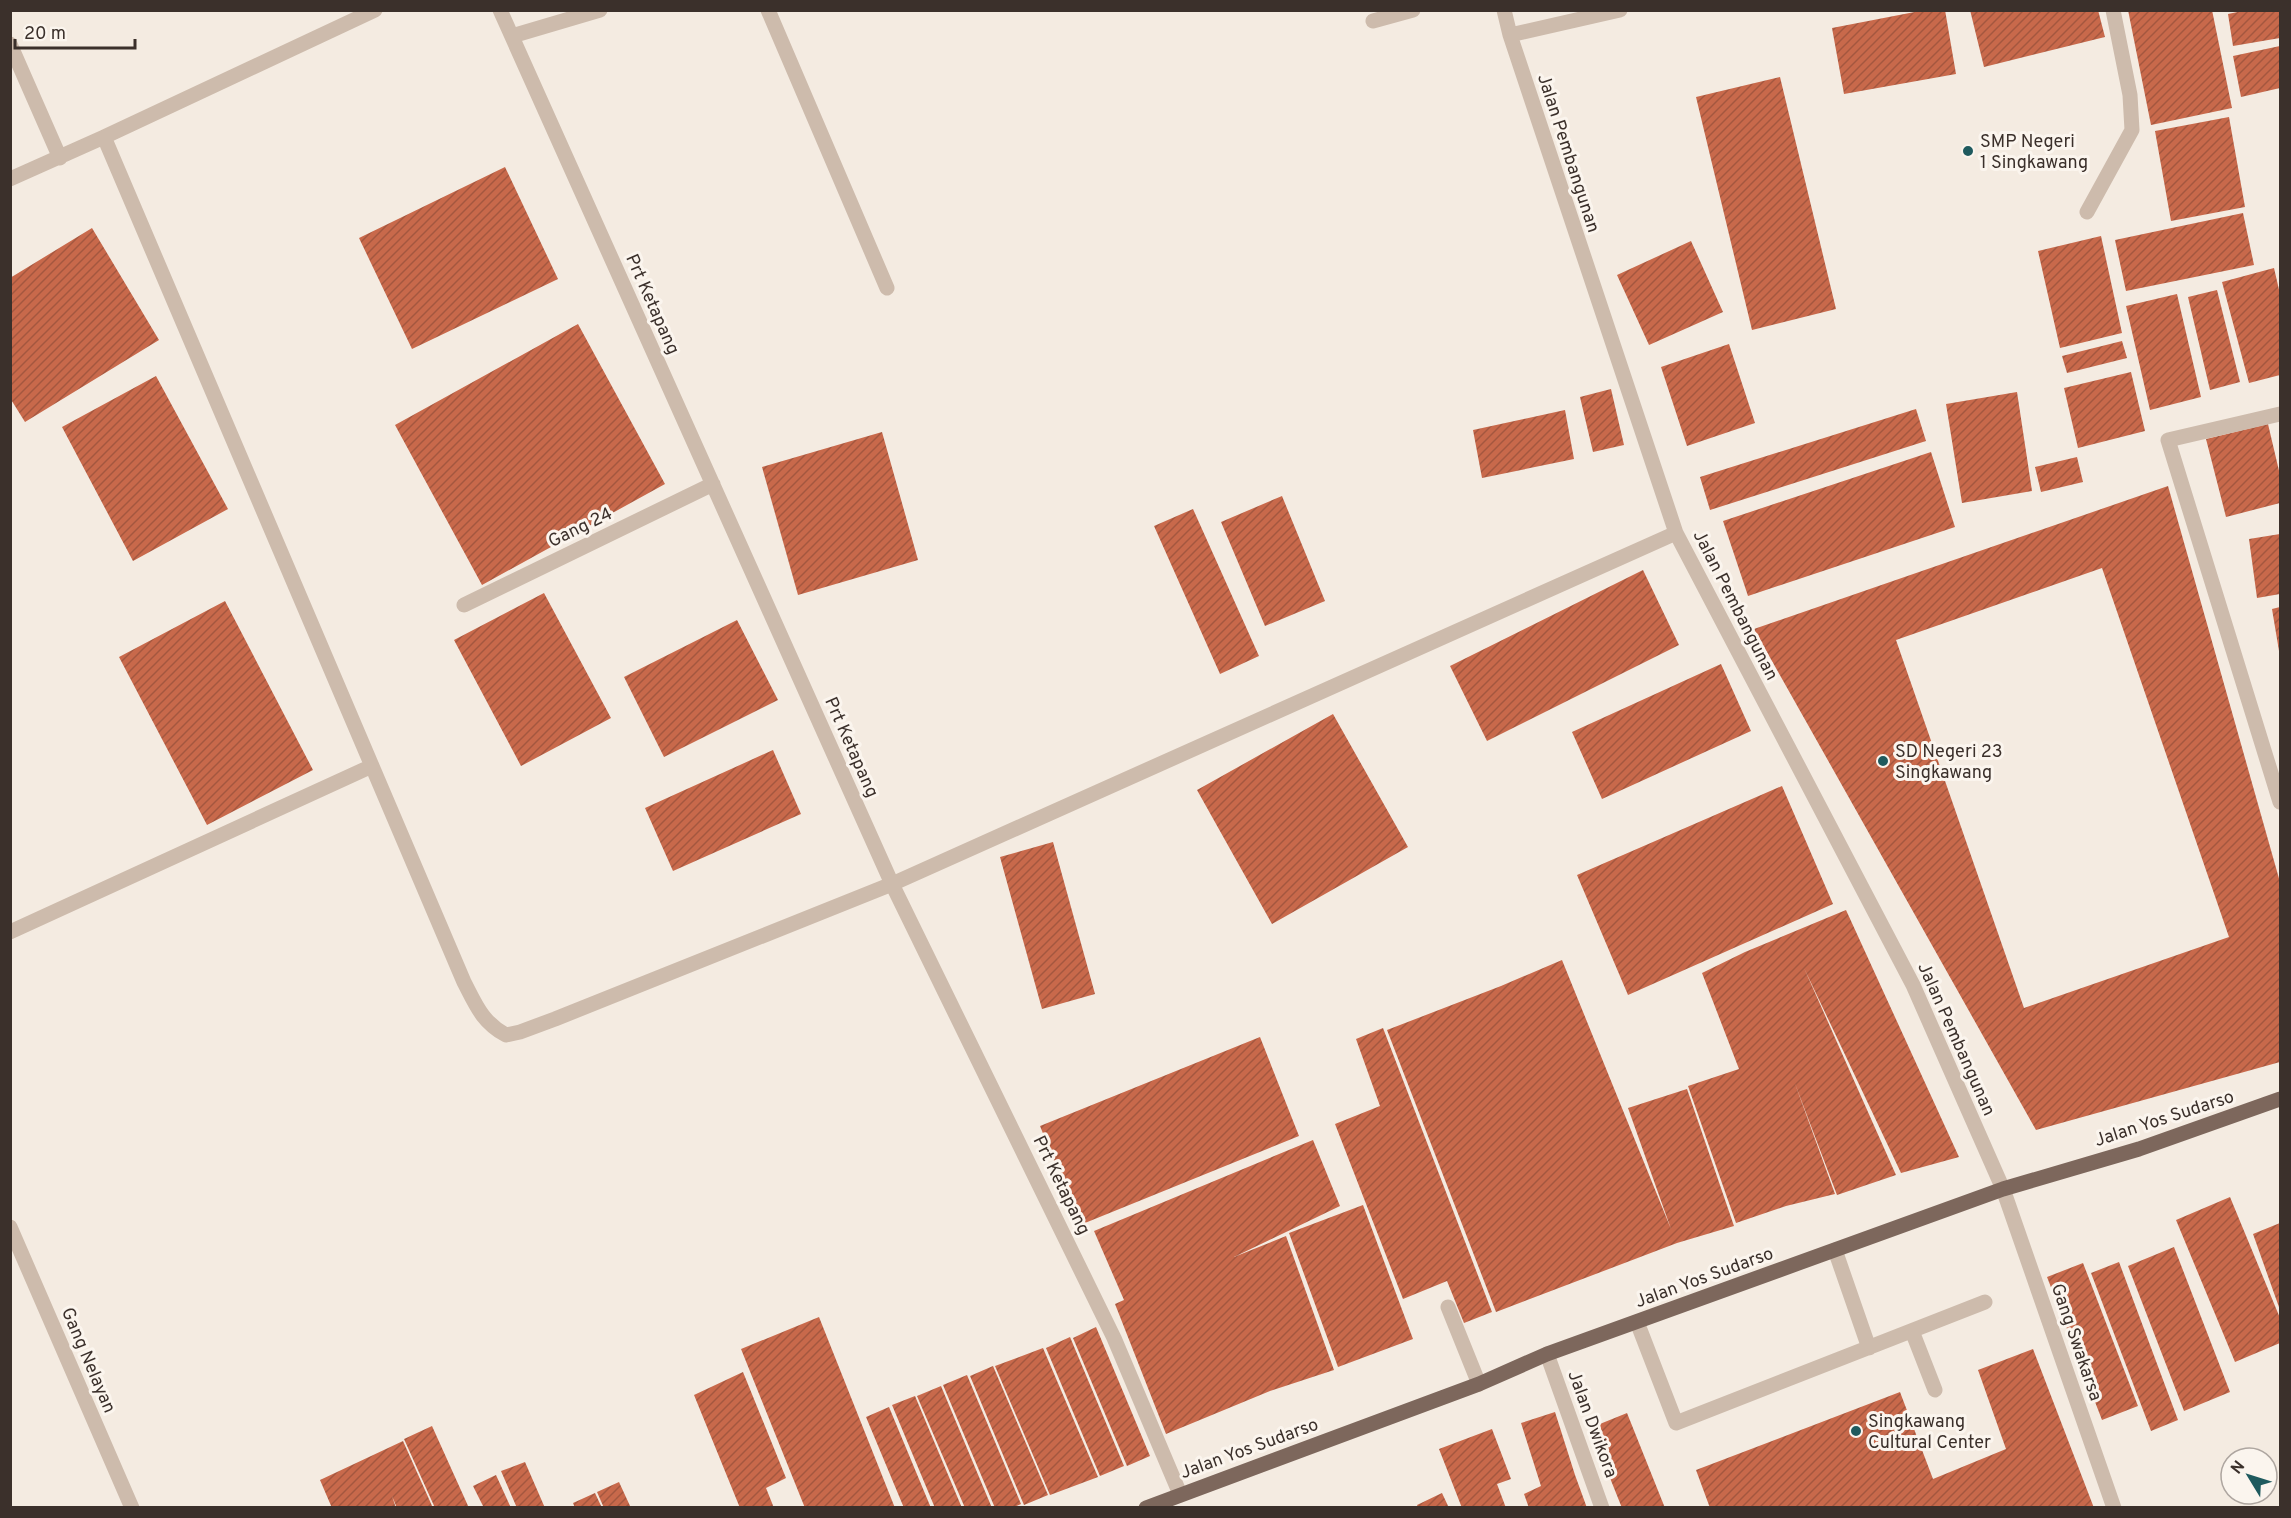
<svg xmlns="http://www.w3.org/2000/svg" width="2291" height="1518" viewBox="0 0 2291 1518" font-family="Overpass,sans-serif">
	<defs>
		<pattern id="building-hatch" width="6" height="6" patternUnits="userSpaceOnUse" patternTransform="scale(1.5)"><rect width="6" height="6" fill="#c8694b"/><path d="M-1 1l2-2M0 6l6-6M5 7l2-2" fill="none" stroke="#a4573f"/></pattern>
	</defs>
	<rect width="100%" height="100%" fill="#f4ebe1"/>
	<path fill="url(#building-hatch)" fill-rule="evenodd" d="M 1925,10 L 1945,10 L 1956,74 L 1844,94 L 1832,28 Z
		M 1970,10 L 2098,10 L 2105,37 L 1984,67 Z
		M 2128,10 L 2212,10 L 2232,108 L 2151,125 Z
		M 2247,10 L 2280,10 L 2280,38 L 2233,46 L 2228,14 Z
		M 2280,46 L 2280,88 L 2241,97 L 2233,56 Z
		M 1780,77 L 1836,309 L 1752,330 L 1696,97 Z
		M 2229,117 L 2245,207 L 2171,221 L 2155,131 Z
		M 505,167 L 558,279 L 412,349 L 359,238 Z
		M 2243,213 L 2254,265 L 2126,291 L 2115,240 Z
		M 92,228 L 159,340 L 25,422 L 10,398 L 10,278 Z
		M 2101,236 L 2122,333 L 2060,348 L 2038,251 Z
		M 1691,241 L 1723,312 L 1649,345 L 1617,275 Z
		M 2274,268 L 2280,294 L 2280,375 L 2249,383 L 2222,282 Z
		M 2217,290 L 2240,382 L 2210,390 L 2188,297 Z
		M 2177,294 L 2201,397 L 2150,410 L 2126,306 Z
		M 578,324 L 665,484 L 482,585 L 395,425 Z
		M 2122,341 L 2127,358 L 2067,373 L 2062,356 Z
		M 1729,344 L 1755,423 L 1687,446 L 1661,367 Z
		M 2131,372 L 2145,431 L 2078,448 L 2064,388 Z
		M 156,376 L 228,509 L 133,561 L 62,427 Z
		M 1611,389 L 1624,445 L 1593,452 L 1580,397 Z
		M 2017,392 L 2032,491 L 1962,503 L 1946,404 Z
		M 1916,409 L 1926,441 L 1710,510 L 1700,477 Z
		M 1565,410 L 1574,459 L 1482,478 L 1473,430 Z
		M 2268,424 L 2280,475 L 2280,503 L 2226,517 L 2206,439 Z
		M 882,432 L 918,560 L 798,595 L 762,467 Z
		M 1931,452 L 1955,527 L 1748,596 L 1723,521 Z
		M 2077,457 L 2083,482 L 2041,492 L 2035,467 Z
		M 2168,486 L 2280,882 L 2280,1062 L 2036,1130 L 1754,629 ZM 2102,568 L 2229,937 L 2024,1008 L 1896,640 Z
		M 1282,496 L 1325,601 L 1265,626 L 1221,522 Z
		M 1193,509 L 1259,656 L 1220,674 L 1154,526 Z
		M 2280,534 L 2280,594 L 2257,598 L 2249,539 Z
		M 1643,570 L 1679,645 L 1487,741 L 1450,666 Z
		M 544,593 L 611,718 L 521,766 L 454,640 Z
		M 225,601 L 313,770 L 207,825 L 119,657 Z
		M 2280,607 L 2280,651 L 2279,651 L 2272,609 Z
		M 737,620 L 778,700 L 664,757 L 624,677 Z
		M 1721,664 L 1751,731 L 1602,799 L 1572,732 Z
		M 1333,714 L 1408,847 L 1272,924 L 1197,790 Z
		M 773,750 L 801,814 L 673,871 L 645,808 Z
		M 1782,786 L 1833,904 L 1628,995 L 1577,875 Z
		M 1053,842 L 1095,994 L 1042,1009 L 1000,857 Z
		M 1846,910 L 1959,1157 L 1901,1173 L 1804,968 L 1896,1175 L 1837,1195 L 1794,1081 L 1835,1194 L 1786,1206 L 1736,1223 L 1688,1086 L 1739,1069 L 1702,973 L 1745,952 Z
		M 1562,960 L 1671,1229 L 1628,1108 L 1687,1089 L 1734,1226 L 1677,1243 L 1496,1312 L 1387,1030 L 1501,986 Z
		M 1383,1028 L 1492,1312 L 1464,1323 L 1447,1281 L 1403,1299 L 1335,1124 L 1380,1106 L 1356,1039 Z
		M 1260,1037 L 1299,1136 L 1080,1225 L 1040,1126 Z
		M 1313,1140 L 1340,1206 L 1234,1257 L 1286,1236 L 1334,1370 L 1270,1391 L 1166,1434 L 1115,1304 L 1124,1300 L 1094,1231 Z
		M 2230,1197 L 2280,1318 L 2280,1343 L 2235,1362 L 2176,1220 Z
		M 1363,1205 L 1413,1339 L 1338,1367 L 1289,1233 Z
		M 2280,1223 L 2280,1310 L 2253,1234 Z
		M 2174,1247 L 2230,1392 L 2184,1411 L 2128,1266 Z
		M 2119,1262 L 2178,1420 L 2151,1431 L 2091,1273 Z
		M 2083,1263 L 2138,1406 L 2102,1420 L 2047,1277 Z
		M 819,1317 L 895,1508 L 805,1508 L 741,1349 Z
		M 1096,1327 L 1150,1456 L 1127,1466 L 1073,1338 Z
		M 1070,1337 L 1124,1466 L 1100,1476 L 1046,1348 Z
		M 1043,1348 L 1098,1477 L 1050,1495 L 995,1366 Z
		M 2033,1349 L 2094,1508 L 1710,1508 L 1696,1470 L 1900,1392 L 1933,1479 L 2006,1449 L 1978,1370 Z
		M 993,1366 L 1048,1495 L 1024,1505 L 970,1376 Z
		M 743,1372 L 786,1478 L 766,1488 L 774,1508 L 740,1508 L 694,1395 Z
		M 967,1375 L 1021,1504 L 1012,1508 L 995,1508 L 943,1385 Z
		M 941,1386 L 992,1508 L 965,1508 L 917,1396 Z
		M 915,1396 L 962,1508 L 935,1508 L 892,1405 Z
		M 889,1407 L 931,1508 L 904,1508 L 866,1417 Z
		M 1555,1412 L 1575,1475 L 1587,1508 L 1529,1508 L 1524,1494 L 1541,1486 L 1521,1423 Z
		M 1627,1413 L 1665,1508 L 1622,1508 L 1590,1428 Z
		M 432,1426 L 469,1508 L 435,1508 L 404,1439 Z
		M 1492,1429 L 1511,1479 L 1497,1484 L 1506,1508 L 1462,1508 L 1439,1449 Z
		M 403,1441 L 433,1508 L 397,1508 L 392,1496 L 396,1508 L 332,1508 L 320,1480 Z
		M 525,1462 L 545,1508 L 517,1508 L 501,1471 Z
		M 496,1475 L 511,1508 L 484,1508 L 473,1486 Z
		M 619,1482 L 631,1508 L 604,1508 L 597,1492 Z
		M 595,1493 L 602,1508 L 575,1508 L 573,1503 Z
		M 1442,1493 L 1449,1508 L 1418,1508 L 1417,1505 Z"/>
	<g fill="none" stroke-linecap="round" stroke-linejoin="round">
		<path stroke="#cdbbac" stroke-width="15" d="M 768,10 L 887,288
			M 2087,212 L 2132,130 L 2130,95 L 2113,10
			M 1835,1250 L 1869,1348
			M 1448,1307 L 1479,1384
			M 1637,1322 L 1676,1423 L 1985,1302
			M 1912,1331 L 1935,1390"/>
		<path stroke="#cdbbac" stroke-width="15" d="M 375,10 L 104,137 L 464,982 C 476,1005 482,1022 506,1035 L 520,1032 L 555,1019 L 892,884 L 1676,533
			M 500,10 L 892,884 L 1114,1338 L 1180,1494
			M 1504,10 L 1510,35 L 1676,533 L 1913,985 L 2003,1189 L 2114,1508
			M 1373,21 L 1413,10
			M 1510,35 L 1620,10
			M 512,36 L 600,10
			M 10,44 L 60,158
			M 10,179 L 104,137
			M 2280,414 L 2168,440 L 2280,802
			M 464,605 L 713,484
			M 10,932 L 372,766
			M 10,1227 L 132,1508
			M 1547,1354 L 1602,1508"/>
		<path stroke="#7d675c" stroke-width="15" d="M 1146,1508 L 1479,1384 L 1547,1354 L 2003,1189 L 2139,1149 L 2280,1099"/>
	</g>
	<g fill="#1f5a5e" stroke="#fbf5ee" stroke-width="2">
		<circle cx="1968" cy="151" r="6"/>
		<circle cx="1883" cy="761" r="6"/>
		<circle cx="1856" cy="1431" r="6"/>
	</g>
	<g text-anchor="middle" stroke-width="6" stroke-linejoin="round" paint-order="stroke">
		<g font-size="18" fill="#3b302b" stroke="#fbf5ee" text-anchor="start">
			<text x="1980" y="147">SMP Negeri<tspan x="1980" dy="21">1 Singkawang</tspan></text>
			<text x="1895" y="757">SD Negeri 23<tspan x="1895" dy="21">Singkawang</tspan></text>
			<text x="1868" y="1427">Singkawang<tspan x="1868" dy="21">Cultural Center</tspan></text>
		</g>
		<g font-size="18" fill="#3b302b" stroke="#fbf5ee">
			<text transform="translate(1569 153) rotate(72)" y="6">Jalan Pembangunan</text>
			<text transform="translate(653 304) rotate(66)" y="6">Prt Ketapang</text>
			<text transform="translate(580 527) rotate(-26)" y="6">Gang 24</text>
			<text transform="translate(1736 605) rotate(63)" y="6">Jalan Pembangunan</text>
			<text transform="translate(852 747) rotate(66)" y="6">Prt Ketapang</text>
			<text transform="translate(1957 1039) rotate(66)" y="6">Jalan Pembangunan</text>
			<text transform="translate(2164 1118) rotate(-18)" y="6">Jalan Yos Sudarso</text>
			<text transform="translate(1062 1185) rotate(64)" y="6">Prt Ketapang</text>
			<text transform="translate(1704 1277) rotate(-20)" y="6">Jalan Yos Sudarso</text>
			<text transform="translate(2077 1342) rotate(71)" y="6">Gang Swakarsa</text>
			<text transform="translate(89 1360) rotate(67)" y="6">Gang Nelayan</text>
			<text transform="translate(1593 1424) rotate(70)" y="6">Jalan Dwikora</text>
			<text transform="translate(1249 1448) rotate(-20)" y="6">Jalan Yos Sudarso</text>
		</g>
	</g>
	<rect width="2291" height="1518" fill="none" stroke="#3b302b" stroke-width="24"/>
	<g transform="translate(2249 1476) rotate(308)"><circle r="28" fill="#fbf5ee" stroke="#aea6a0" stroke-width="1.5"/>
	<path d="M0-4.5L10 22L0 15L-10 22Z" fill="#1f5a5e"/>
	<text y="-9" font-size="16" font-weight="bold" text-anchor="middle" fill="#3b302b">N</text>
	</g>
	<path d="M15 39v9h120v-9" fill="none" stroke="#3b302b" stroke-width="3"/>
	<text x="24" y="39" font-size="18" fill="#3b302b" stroke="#fbf5ee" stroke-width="4.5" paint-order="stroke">20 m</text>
</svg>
